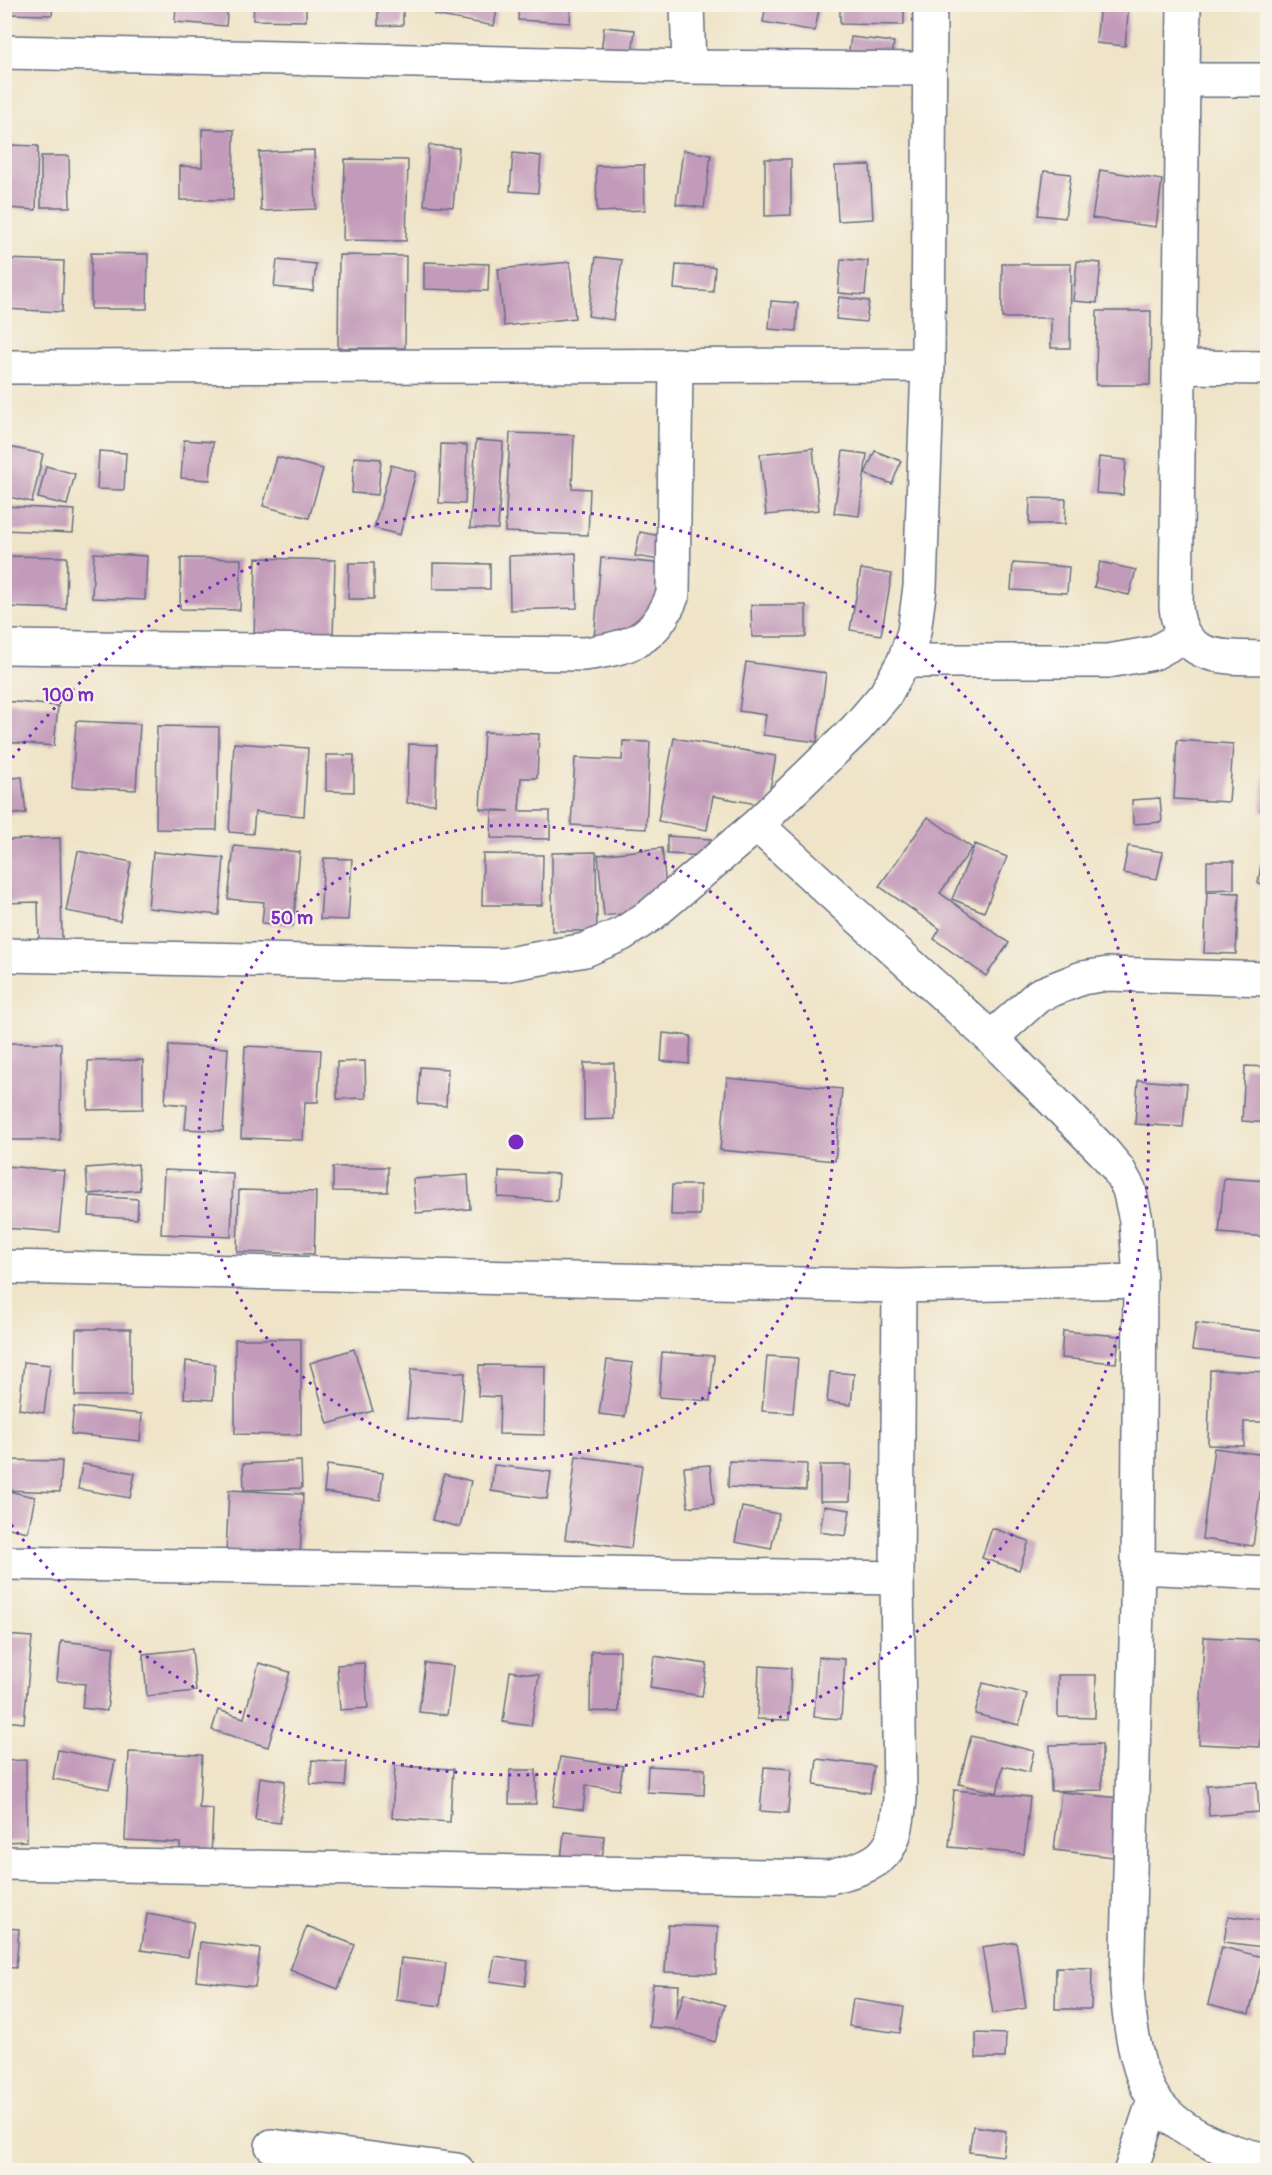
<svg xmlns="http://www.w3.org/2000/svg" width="1272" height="2175" viewBox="0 0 1272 2175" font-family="Pangolin,sans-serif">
	<rect width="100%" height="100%" fill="#f7f3e8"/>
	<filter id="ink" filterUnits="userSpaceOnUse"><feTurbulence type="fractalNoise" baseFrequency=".0167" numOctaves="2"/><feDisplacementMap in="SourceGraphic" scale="12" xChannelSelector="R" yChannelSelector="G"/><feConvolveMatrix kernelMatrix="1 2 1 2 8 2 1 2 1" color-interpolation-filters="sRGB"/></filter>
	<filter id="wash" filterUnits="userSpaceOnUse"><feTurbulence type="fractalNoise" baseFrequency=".008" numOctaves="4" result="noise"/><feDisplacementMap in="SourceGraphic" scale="24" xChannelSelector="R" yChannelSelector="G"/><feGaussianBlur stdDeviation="1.35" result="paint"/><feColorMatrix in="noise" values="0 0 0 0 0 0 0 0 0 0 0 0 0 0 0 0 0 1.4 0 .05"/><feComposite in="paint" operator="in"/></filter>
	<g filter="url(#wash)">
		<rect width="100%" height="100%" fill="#efe4c8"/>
		<g id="blocks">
			<path fill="#c39bba" d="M 4,4 L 53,4 L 52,15 L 4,14 Z
				M 176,4 L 228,4 L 226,26 L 175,22 Z
				M 254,4 L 306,4 L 306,21 L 253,20 Z
				M 378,4 L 403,4 L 403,25 L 378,26 Z
				M 436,4 L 498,4 L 494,26 L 434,15 Z
				M 519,4 L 571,4 L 570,23 L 518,20 Z
				M 766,4 L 820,4 L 815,31 L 763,22 Z
				M 840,4 L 904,4 L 904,25 L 840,24 Z
				M 1100,4 L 1129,4 L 1125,46 L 1096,43 Z
				M 604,27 L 635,30 L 632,56 L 601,53 Z
				M 851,37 L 894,42 L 890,68 L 847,63 Z
				M 202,129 L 234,130 L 233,200 L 180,200 L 180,166 L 202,167 Z
				M 9,145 L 38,146 L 36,210 L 7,208 Z
				M 429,145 L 459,148 L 453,207 L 424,205 Z
				M 314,150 L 316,209 L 261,211 L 259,152 Z
				M 683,150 L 711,155 L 704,208 L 676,204 Z
				M 513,153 L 541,156 L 538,193 L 510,191 Z
				M 41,156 L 69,156 L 70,207 L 41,207 Z
				M 345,159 L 408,160 L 406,241 L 343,240 Z
				M 765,159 L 791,159 L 791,215 L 765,216 Z
				M 644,165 L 645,210 L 597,212 L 596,166 Z
				M 870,165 L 873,219 L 838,221 L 835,166 Z
				M 1100,170 L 1162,180 L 1156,227 L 1092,218 Z
				M 1044,171 L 1071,174 L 1065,218 L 1038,215 Z
				M 91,253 L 148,254 L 147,309 L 91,309 Z
				M 339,255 L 406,256 L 405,348 L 338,348 Z
				M 596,257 L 622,260 L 613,320 L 588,316 Z
				M 4,259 L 64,261 L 62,312 L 4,309 Z
				M 841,259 L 868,261 L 865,295 L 838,293 Z
				M 277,260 L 316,264 L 313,291 L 274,287 Z
				M 1077,261 L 1101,263 L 1097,303 L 1073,301 Z
				M 424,262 L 489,264 L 488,291 L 424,289 Z
				M 570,262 L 575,318 L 504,326 L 498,269 Z
				M 1002,264 L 1071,264 L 1070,348 L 1051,348 L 1051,318 L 1002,318 Z
				M 676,265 L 715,267 L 713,292 L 674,289 Z
				M 839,297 L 869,301 L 866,322 L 836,319 Z
				M 771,301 L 798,303 L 796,331 L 769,329 Z
				M 1097,311 L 1151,311 L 1150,385 L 1096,385 Z
				M 510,433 L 574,435 L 572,488 L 590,489 L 588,535 L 505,532 Z
				M 184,440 L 213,442 L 210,480 L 181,478 Z
				M 476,440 L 503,442 L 498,529 L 470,528 Z
				M 441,444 L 467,445 L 465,504 L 439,503 Z
				M 9,447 L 43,454 L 32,502 L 4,496 L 4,468 Z
				M 813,448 L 819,510 L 766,515 L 760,454 Z
				M 99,451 L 126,453 L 124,490 L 97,489 Z
				M 843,451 L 867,454 L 859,516 L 834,513 Z
				M 875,451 L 901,461 L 892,484 L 865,474 Z
				M 277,457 L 323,469 L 309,518 L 263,506 Z
				M 354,457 L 381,459 L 378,495 L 352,493 Z
				M 1099,457 L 1126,460 L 1123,495 L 1096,493 Z
				M 391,465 L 416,472 L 400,535 L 374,528 Z
				M 46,466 L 75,474 L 67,505 L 38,498 Z
				M 1030,498 L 1066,499 L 1065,524 L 1029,524 Z
				M 4,506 L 75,510 L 73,533 L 4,530 Z
				M 640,532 L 681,540 L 677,563 L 635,556 Z
				M 94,553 L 147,556 L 145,600 L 92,598 Z
				M 576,553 L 577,608 L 510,610 L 509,556 Z
				M 4,556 L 67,557 L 66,609 L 4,607 Z
				M 181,558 L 241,559 L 240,610 L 180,609 Z
				M 256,558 L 335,560 L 333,640 L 254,639 Z
				M 601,558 L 665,564 L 658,645 L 594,639 Z
				M 1100,562 L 1136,570 L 1129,595 L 1094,587 Z
				M 349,563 L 374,563 L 374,599 L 348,599 Z
				M 433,563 L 490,564 L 490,589 L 433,589 Z
				M 1013,563 L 1069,567 L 1067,593 L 1011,590 Z
				M 861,569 L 892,574 L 881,635 L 850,630 Z
				M 751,605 L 806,605 L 806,637 L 752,637 Z
				M 746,662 L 826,673 L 817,742 L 763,735 L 766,715 L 739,711 Z
				M 4,701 L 58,706 L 54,746 L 4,742 Z
				M 76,721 L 140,724 L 136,790 L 72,787 Z
				M 157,726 L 219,727 L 217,830 L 156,829 Z
				M 484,732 L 539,734 L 537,778 L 521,778 L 519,811 L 550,811 L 550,839 L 491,838 L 492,811 L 510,811 L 480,809 Z
				M 674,738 L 776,756 L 767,806 L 713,796 L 707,830 L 658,821 Z
				M 1177,740 L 1233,744 L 1229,802 L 1174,799 Z
				M 623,741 L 650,742 L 646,829 L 571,825 L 575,758 L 622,760 Z
				M 234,743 L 308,748 L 304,816 L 255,812 L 253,834 L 229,832 Z
				M 409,744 L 437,745 L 435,804 L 407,803 Z
				M 1264,752 L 1268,752 L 1268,812 L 1261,812 Z
				M 326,755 L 354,755 L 354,792 L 326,791 Z
				M 22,777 L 26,813 L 4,815 L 4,779 Z
				M 1160,798 L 1162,822 L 1133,824 L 1132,800 Z
				M 928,817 L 972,848 L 940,893 L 1009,943 L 986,976 L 934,939 L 940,929 L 879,886 Z
				M 667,836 L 711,839 L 710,856 L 667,854 Z
				M 60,838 L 62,940 L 39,941 L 38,902 L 4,903 L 4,840 Z
				M 975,844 L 1007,857 L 984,912 L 952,899 Z
				M 234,846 L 300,852 L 293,926 L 262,923 L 264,902 L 228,899 Z
				M 1128,846 L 1163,852 L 1157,879 L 1123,873 Z
				M 662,848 L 668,908 L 604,916 L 598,855 Z
				M 78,851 L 131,862 L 120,921 L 66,911 Z
				M 153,852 L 224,858 L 219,915 L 148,908 Z
				M 596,852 L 597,931 L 552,931 L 552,853 Z
				M 483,854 L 543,855 L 542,905 L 482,905 Z
				M 324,858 L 352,859 L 348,920 L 320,919 Z
				M 1262,858 L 1268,859 L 1268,886 L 1258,884 Z
				M 1207,861 L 1234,861 L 1234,889 L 1207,890 Z
				M 1207,892 L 1239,893 L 1236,954 L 1204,953 Z
				M 663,1033 L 691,1036 L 689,1064 L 661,1061 Z
				M 7,1043 L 61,1043 L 60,1140 L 4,1140 Z
				M 169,1045 L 228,1048 L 223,1131 L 185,1129 L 187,1105 L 165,1103 Z
				M 245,1046 L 321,1050 L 318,1102 L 305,1102 L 303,1140 L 241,1138 Z
				M 143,1060 L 143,1109 L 88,1110 L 88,1061 Z
				M 365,1061 L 366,1098 L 337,1099 L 337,1062 Z
				M 584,1063 L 614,1063 L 614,1119 L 584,1120 Z
				M 1245,1066 L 1268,1067 L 1268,1123 L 1242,1121 Z
				M 420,1067 L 448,1069 L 446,1106 L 418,1104 Z
				M 727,1078 L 842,1089 L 835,1161 L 720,1150 Z
				M 1138,1080 L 1187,1084 L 1183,1127 L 1135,1124 Z
				M 138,1164 L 140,1190 L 88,1194 L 86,1168 Z
				M 4,1166 L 65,1171 L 59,1232 L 4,1228 Z
				M 333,1167 L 388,1167 L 388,1192 L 333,1191 Z
				M 164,1170 L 233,1173 L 231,1237 L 161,1234 Z
				M 499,1171 L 559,1174 L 557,1201 L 498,1197 Z
				M 468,1175 L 470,1209 L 416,1213 L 413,1179 Z
				M 1224,1178 L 1268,1181 L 1268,1237 L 1219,1233 Z
				M 672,1185 L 700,1185 L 700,1215 L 671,1215 Z
				M 239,1190 L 316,1192 L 314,1254 L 237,1252 Z
				M 90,1196 L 138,1199 L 137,1219 L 89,1216 Z
				M 1196,1323 L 1268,1332 L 1268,1358 L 1192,1350 Z
				M 76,1329 L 131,1329 L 131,1396 L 75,1396 Z
				M 1063,1331 L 1119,1336 L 1116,1363 L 1061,1358 Z
				M 235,1339 L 301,1339 L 301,1435 L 235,1434 Z
				M 354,1349 L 373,1411 L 328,1424 L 310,1363 Z
				M 662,1352 L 714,1356 L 710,1401 L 659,1397 Z
				M 767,1356 L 798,1358 L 793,1413 L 762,1411 Z
				M 607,1360 L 633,1363 L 625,1417 L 599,1414 Z
				M 186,1361 L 215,1364 L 213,1400 L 184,1398 Z
				M 24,1362 L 50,1365 L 44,1413 L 19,1409 Z
				M 479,1365 L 545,1366 L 544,1435 L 499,1434 L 500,1397 L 478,1396 Z
				M 411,1369 L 465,1373 L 461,1421 L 407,1418 Z
				M 1210,1370 L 1268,1372 L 1267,1422 L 1244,1422 L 1244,1446 L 1208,1445 Z
				M 830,1372 L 854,1374 L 851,1405 L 827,1402 Z
				M 74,1407 L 142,1414 L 140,1441 L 71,1434 Z
				M 1214,1448 L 1265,1455 L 1253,1546 L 1202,1539 Z
				M 576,1456 L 642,1465 L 631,1548 L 565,1539 Z
				M 4,1460 L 62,1461 L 60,1492 L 4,1490 Z
				M 301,1461 L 302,1488 L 244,1490 L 243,1464 Z
				M 729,1461 L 807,1464 L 806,1490 L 728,1487 Z
				M 82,1464 L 135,1473 L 130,1498 L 78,1489 Z
				M 327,1465 L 383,1473 L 380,1500 L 324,1492 Z
				M 494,1465 L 551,1472 L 547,1499 L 491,1491 Z
				M 710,1465 L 714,1504 L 688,1507 L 684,1467 Z
				M 820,1465 L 851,1465 L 850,1501 L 820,1501 Z
				M 444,1474 L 471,1481 L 460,1527 L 432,1520 Z
				M 4,1490 L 35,1497 L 28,1532 L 4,1527 Z
				M 229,1490 L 303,1494 L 300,1557 L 226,1553 Z
				M 824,1506 L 850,1510 L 846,1536 L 820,1532 Z
				M 742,1507 L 779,1514 L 771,1549 L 735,1542 Z
				M 992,1528 L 1029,1541 L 1019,1570 L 982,1558 Z
				M 4,1635 L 32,1637 L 24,1723 L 4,1721 Z
				M 1204,1637 L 1266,1640 L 1260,1747 L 1199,1744 Z
				M 61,1641 L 114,1647 L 107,1711 L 82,1708 L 85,1684 L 57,1681 Z
				M 192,1649 L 196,1691 L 147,1696 L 143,1654 Z
				M 591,1651 L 620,1651 L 619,1712 L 590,1711 Z
				M 654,1656 L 707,1664 L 702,1696 L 650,1688 Z
				M 818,1657 L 845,1659 L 841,1719 L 814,1717 Z
				M 259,1663 L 290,1672 L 268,1747 L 212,1730 L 218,1710 L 244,1718 Z
				M 364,1663 L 368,1708 L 340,1710 L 337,1665 Z
				M 425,1663 L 453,1666 L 447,1715 L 419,1712 Z
				M 759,1666 L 791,1668 L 789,1720 L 757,1719 Z
				M 510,1671 L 539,1675 L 531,1726 L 503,1722 Z
				M 1058,1675 L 1096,1675 L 1095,1718 L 1058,1717 Z
				M 983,1683 L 1027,1694 L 1019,1725 L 975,1714 Z
				M 971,1736 L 1034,1751 L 1029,1772 L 1003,1766 L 997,1793 L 959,1784 Z
				M 1102,1744 L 1102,1790 L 1051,1791 L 1050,1745 Z
				M 58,1750 L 115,1761 L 109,1789 L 53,1779 Z
				M 129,1752 L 202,1755 L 199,1808 L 213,1809 L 211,1858 L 180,1857 L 180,1843 L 125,1840 Z
				M 560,1757 L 623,1766 L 619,1790 L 586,1785 L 583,1810 L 553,1806 Z
				M 817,1759 L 874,1766 L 870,1793 L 814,1785 Z
				M 26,1760 L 27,1841 L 4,1842 L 4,1761 Z
				M 312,1760 L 347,1762 L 345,1786 L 310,1784 Z
				M 395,1766 L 453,1769 L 450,1822 L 392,1818 Z
				M 648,1766 L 705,1769 L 704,1795 L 647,1792 Z
				M 764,1767 L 791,1769 L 788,1813 L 760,1811 Z
				M 510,1770 L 536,1770 L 536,1804 L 509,1804 Z
				M 260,1777 L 285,1781 L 280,1823 L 255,1820 Z
				M 1257,1782 L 1259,1812 L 1209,1816 L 1207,1785 Z
				M 954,1790 L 1030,1797 L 1024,1854 L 949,1847 Z
				M 1061,1792 L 1119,1798 L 1113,1857 L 1054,1850 Z
				M 564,1832 L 604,1836 L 602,1864 L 561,1860 Z
				M 147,1914 L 194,1922 L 188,1957 L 141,1950 Z
				M 1228,1916 L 1265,1921 L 1262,1947 L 1224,1942 Z
				M 668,1925 L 718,1927 L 716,1974 L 665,1972 Z
				M 307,1926 L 355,1945 L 338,1989 L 290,1970 Z
				M 4,1928 L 19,1929 L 16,1968 L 4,1967 Z
				M 200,1942 L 260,1949 L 255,1987 L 196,1980 Z
				M 1016,1942 L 1026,2008 L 993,2014 L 982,1947 Z
				M 1222,1947 L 1263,1957 L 1249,2014 L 1208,2004 Z
				M 495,1956 L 528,1961 L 525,1986 L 490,1981 Z
				M 401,1958 L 446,1963 L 440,2006 L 396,2000 Z
				M 1056,1967 L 1092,1968 L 1091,2009 L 1055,2009 Z
				M 653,1984 L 679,1985 L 676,2020 L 684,1993 L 725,2005 L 715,2042 L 674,2029 L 649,2027 Z
				M 853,1999 L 904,2007 L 900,2033 L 849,2026 Z
				M 976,2033 L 1006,2034 L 1005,2058 L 976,2058 Z
				M 973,2126 L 1006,2131 L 1003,2156 L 969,2152 Z"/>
		</g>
	</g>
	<g filter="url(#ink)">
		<use href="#blocks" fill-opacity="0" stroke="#656e83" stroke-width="1.5"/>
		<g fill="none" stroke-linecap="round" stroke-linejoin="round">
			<defs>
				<path id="street" d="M 687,4 L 689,67
					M 1184,4 L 1176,607 C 1181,662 1224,657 1268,658
					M 4,52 L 689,67 L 929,69
					M 1183,80 L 1268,80
					M 4,367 L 928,365
					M 1180,367 L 1268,368
					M 4,647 L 584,654 C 630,648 656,640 673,594 L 676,365
					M 904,661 L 1108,661 L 1154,653 L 1183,637
					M 757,825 L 991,1038 L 1103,1151 L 1118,1169 L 1129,1189 L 1136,1220 L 1140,1281 L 1138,1567 L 1127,1988 C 1129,2020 1136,2074 1155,2100 C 1180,2134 1227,2153 1268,2160
					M 4,955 L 503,965 L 585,950 L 622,934 L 651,915 L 757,825 L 856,729 L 885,695 L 904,661 L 914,632 L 920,587 L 928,365 L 930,4
					M 991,1038 L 1039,995 L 1082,978 L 1108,974 L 1268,979
					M 4,1267 L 899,1286 L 1140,1281
					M 4,1563 L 897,1578
					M 1138,1567 L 1268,1573
					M 4,1863 L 830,1877 C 885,1863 895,1855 900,1798 L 897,1578 L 899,1286
					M 272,2146 L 457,2170
					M 1131,2170 L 1154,2099"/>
			</defs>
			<use href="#street" stroke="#656e83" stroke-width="36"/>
			<use href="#street" stroke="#fff" stroke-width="33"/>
		</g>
	</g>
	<g fill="none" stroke="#7b2cbf" stroke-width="3" stroke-dasharray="3 6">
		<circle cx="516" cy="1142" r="317"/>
		<path d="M7 765A633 633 0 1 1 7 1519"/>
	</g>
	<circle cx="516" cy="1142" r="9" fill="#7b2cbf" stroke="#f7f3e8" stroke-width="3"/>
	<g font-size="18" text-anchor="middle" font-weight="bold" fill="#7b2cbf" stroke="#f7f3e8" stroke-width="4.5" stroke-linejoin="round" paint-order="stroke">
		<text x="68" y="701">100 m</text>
		<text x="292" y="924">50 m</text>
	</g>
	<rect width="1272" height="2175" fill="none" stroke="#f7f3e8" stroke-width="24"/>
</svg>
